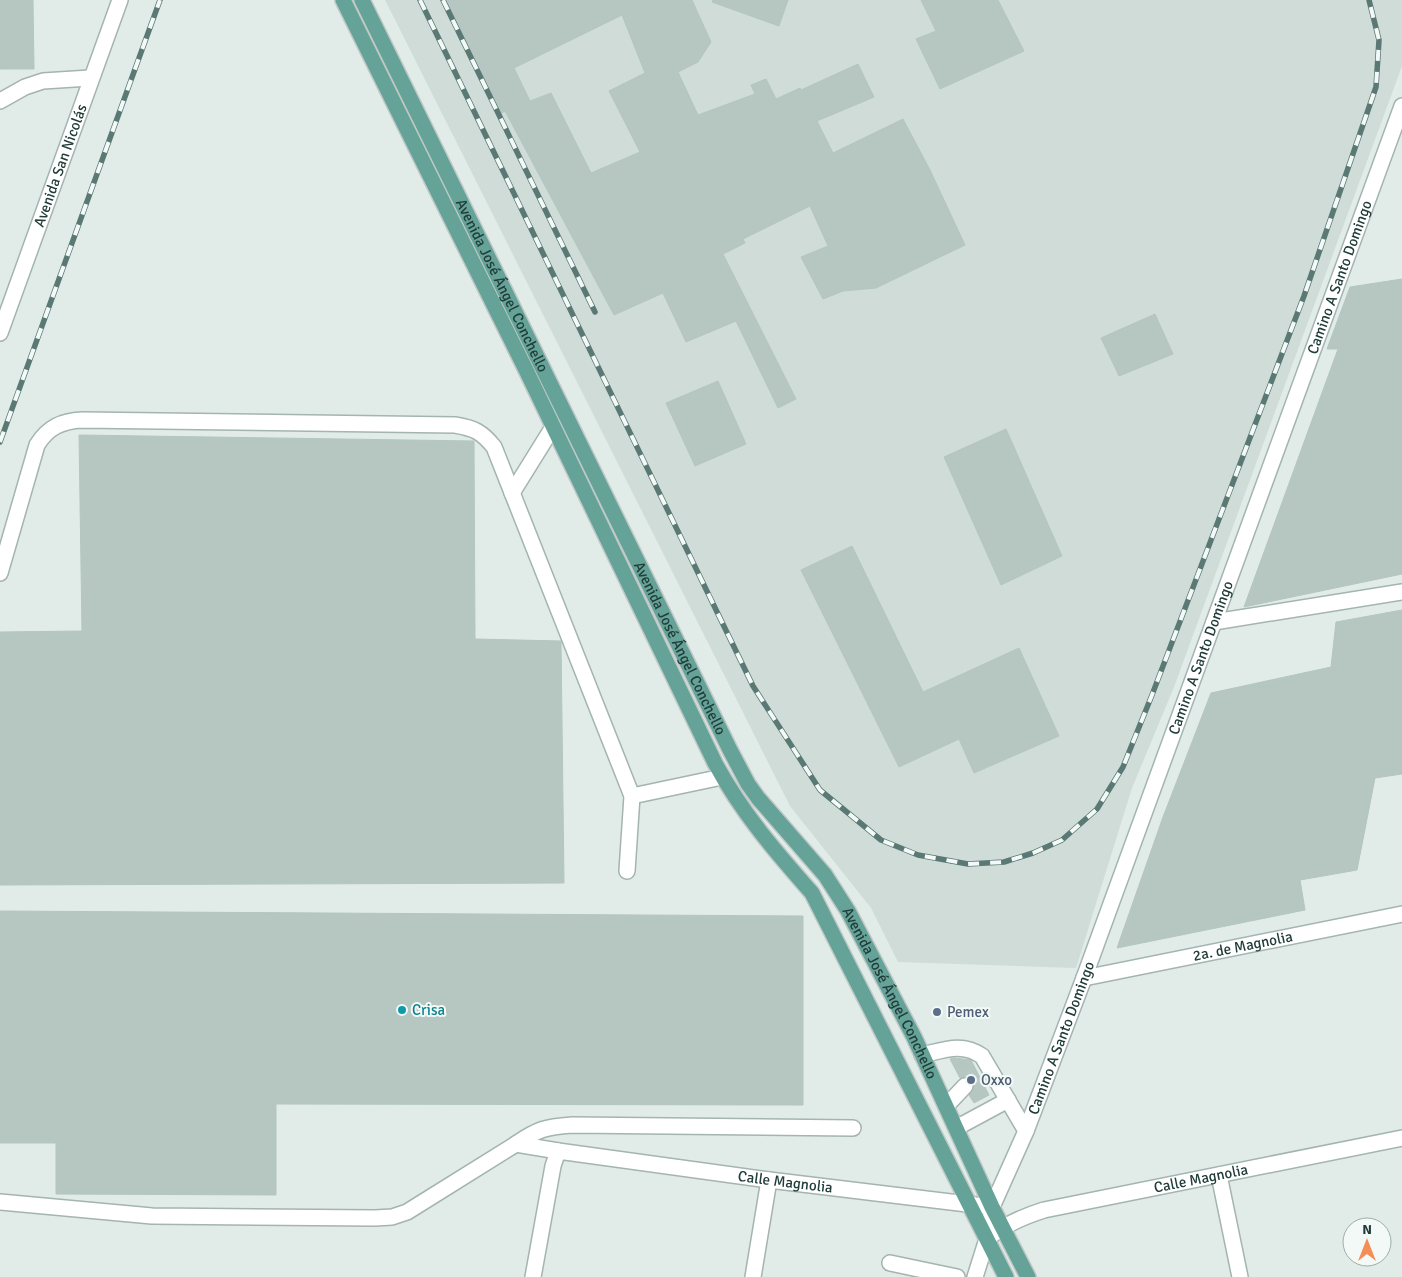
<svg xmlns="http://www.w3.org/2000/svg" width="1402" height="1277" viewBox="0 0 1402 1277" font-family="Signika,sans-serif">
	<rect width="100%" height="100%" fill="#e1ece8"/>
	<path fill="#cfdcd8" d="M 385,0 L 1402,0 L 1402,66 L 1174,687 L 1132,788 L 1076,968 L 898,962 L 871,908 L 790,806 Z"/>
	<path fill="#b6c7c2" stroke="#b3c6c0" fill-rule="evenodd" d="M 0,0 L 33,0 L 34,69 L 0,69 Z
		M 444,0 L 692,0 L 711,42 L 698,62 L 678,72 L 698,115 L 755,94 L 751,85 L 766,79 L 776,99 L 800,88 L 801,90 L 858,64 L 874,97 L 817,121 L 833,153 L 903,119 L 930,170 L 965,245 L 876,288 L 843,291 L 823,299 L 801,257 L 828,246 L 810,206 L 743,239 L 745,243 L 723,254 L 796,399 L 778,408 L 736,321 L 686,342 L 663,293 L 614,315 L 505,111 L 498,115 ZM 622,15 L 645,73 L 609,91 L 640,152 L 591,173 L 551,93 L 530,101 L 514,68 Z
		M 713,0 L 788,0 L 779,26 L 712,2 Z
		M 921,0 L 998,0 L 1024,51 L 940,89 L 916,39 L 936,31 Z
		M 1402,279 L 1402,574 L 1244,607 L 1338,349 L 1327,349 L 1350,287 Z
		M 1155,314 L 1173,354 L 1119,376 L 1101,338 Z
		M 718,381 L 746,444 L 695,466 L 666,403 Z
		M 1006,429 L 1062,556 L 1001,585 L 944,457 Z
		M 79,435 L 474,441 L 475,639 L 561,641 L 564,883 L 0,885 L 0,632 L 82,631 Z
		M 852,546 L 923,692 L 1019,648 L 1059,736 L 974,773 L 959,739 L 899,767 L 801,570 Z
		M 1402,610 L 1402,774 L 1375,778 L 1357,870 L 1300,880 L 1305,910 L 1117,948 L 1163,817 L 1211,693 L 1331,667 L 1336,622 Z
		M 0,911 L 803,916 L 803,1105 L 276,1104 L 276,1195 L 56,1194 L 56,1143 L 0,1143 Z
		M 954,1058 L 971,1060 L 989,1095 L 974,1103 L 969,1095 L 974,1089 L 974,1083 L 968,1077 L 960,1078 L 950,1059 Z"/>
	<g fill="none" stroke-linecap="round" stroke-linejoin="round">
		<path stroke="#bbc9c5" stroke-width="15" stroke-dasharray="15 8" stroke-linecap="butt" d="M 965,1086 L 978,1073"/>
		<defs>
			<g id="minor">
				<path d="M 0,101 L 25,87 L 43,81 L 90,78"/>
				<path id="s1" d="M 0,333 L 120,0"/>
				<path d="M 512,493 L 553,427"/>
				<path d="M 0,573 L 37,445 C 48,427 62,421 82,420 L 455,425 C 474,428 482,432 494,447 L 632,796 L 627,871"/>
				<path d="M 1214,622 L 1402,592"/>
				<path d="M 632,796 L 722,777"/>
				<path id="s2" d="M 1084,978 L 1402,914"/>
				<path d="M 922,1055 C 944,1050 962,1042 982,1056 L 1026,1131"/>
				<path d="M 946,1106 L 965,1086"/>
				<path d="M 956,1128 L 1008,1100"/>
				<path d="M 516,1144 C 538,1129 545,1127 572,1125 L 853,1128"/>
				<path d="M 1219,1175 L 1240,1277"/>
				<path d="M 0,1202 L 152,1216 L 375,1218 L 392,1217 L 407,1212 L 516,1144 L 558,1151"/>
				<path id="s3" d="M 992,1235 C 1008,1223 1025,1216 1044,1210 L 1402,1138"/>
				<path d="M 890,1263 L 957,1277"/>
				<path id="s4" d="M 533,1277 L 553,1166 L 558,1151 L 769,1180 L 992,1207"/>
				<path d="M 753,1277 L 769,1180"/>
				<path id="s5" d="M 975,1277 L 987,1239 L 992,1207 L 1026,1131 L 1084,978 L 1402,106"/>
			</g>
			<g id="major">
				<path d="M 343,0 L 526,370 L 715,763 C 742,813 775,851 812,893 L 1006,1277"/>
				<path id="s6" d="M 362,0 L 730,750 L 748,784 L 758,798 L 825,875 L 848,911 L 914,1037 L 992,1207 L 1028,1277"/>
			</g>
		</defs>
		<use href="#minor" stroke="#a4b4b0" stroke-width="18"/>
		<use href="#major" stroke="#c1c9c8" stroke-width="18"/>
		<use href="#minor" stroke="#fff" stroke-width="15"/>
		<use href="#major" stroke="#65a399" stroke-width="15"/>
		<defs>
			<path id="rail" d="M 420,0 L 753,686 L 820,790 L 881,840 L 918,855 L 968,864 L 1004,862 L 1033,853 L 1062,840 L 1097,809 L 1123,767 L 1152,695 L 1304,296 L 1376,87 L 1379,40 L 1369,0
				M 443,0 L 595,312
				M 0,442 L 160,0"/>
		</defs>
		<use href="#rail" stroke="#5b7974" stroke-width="5.5"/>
		<use href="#rail" stroke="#f2f9f6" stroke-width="4" stroke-dasharray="11" stroke-linecap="butt"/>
	</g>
	<circle fill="#0f9aa8" stroke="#f2f9f6" stroke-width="2" cx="402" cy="1010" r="5"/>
	<g fill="#5c6f8a" stroke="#f2f9f6" stroke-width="2">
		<circle cx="937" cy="1012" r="5"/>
		<circle cx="971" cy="1080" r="5"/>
	</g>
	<g text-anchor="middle" stroke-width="4" stroke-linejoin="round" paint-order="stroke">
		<g font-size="15" fill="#213d39" stroke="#f2f9f6">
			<text dy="5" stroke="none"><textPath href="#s1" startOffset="178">Avenida San Nicolás</textPath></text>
			<text dy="5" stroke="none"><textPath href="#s5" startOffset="1065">Camino A Santo Domingo</textPath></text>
			<text dy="5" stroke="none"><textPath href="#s6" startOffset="318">Avenida José Ángel Conchello</textPath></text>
			<text dy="5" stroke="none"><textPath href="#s6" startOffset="722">Avenida José Ángel Conchello</textPath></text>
			<text dy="5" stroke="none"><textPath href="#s5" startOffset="660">Camino A Santo Domingo</textPath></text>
			<text dy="5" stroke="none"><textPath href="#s2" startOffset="162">2a. de Magnolia</textPath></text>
			<text dy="5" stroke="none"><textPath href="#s6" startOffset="1128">Avenida José Ángel Conchello</textPath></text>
			<text dy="5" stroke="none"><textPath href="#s5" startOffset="255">Camino A Santo Domingo</textPath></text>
			<text dy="5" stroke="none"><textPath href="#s3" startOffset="218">Calle Magnolia</textPath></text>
			<text dy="5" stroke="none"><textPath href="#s4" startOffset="358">Calle Magnolia</textPath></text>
		</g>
		<g font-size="15" fill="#0d838f" stroke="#f2f9f6" text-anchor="start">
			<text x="412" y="1015">Crisa</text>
		</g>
		<g font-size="15" fill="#4e5e75" stroke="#f2f9f6" text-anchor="start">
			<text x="947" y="1017">Pemex</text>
			<text x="981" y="1085">Oxxo</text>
		</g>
	</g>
	<g transform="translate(1367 1242)"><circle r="24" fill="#f2f9f6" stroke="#9eaeaa"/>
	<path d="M0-4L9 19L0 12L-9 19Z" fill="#f58e56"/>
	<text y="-8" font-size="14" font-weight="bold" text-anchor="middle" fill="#213d39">N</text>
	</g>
</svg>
